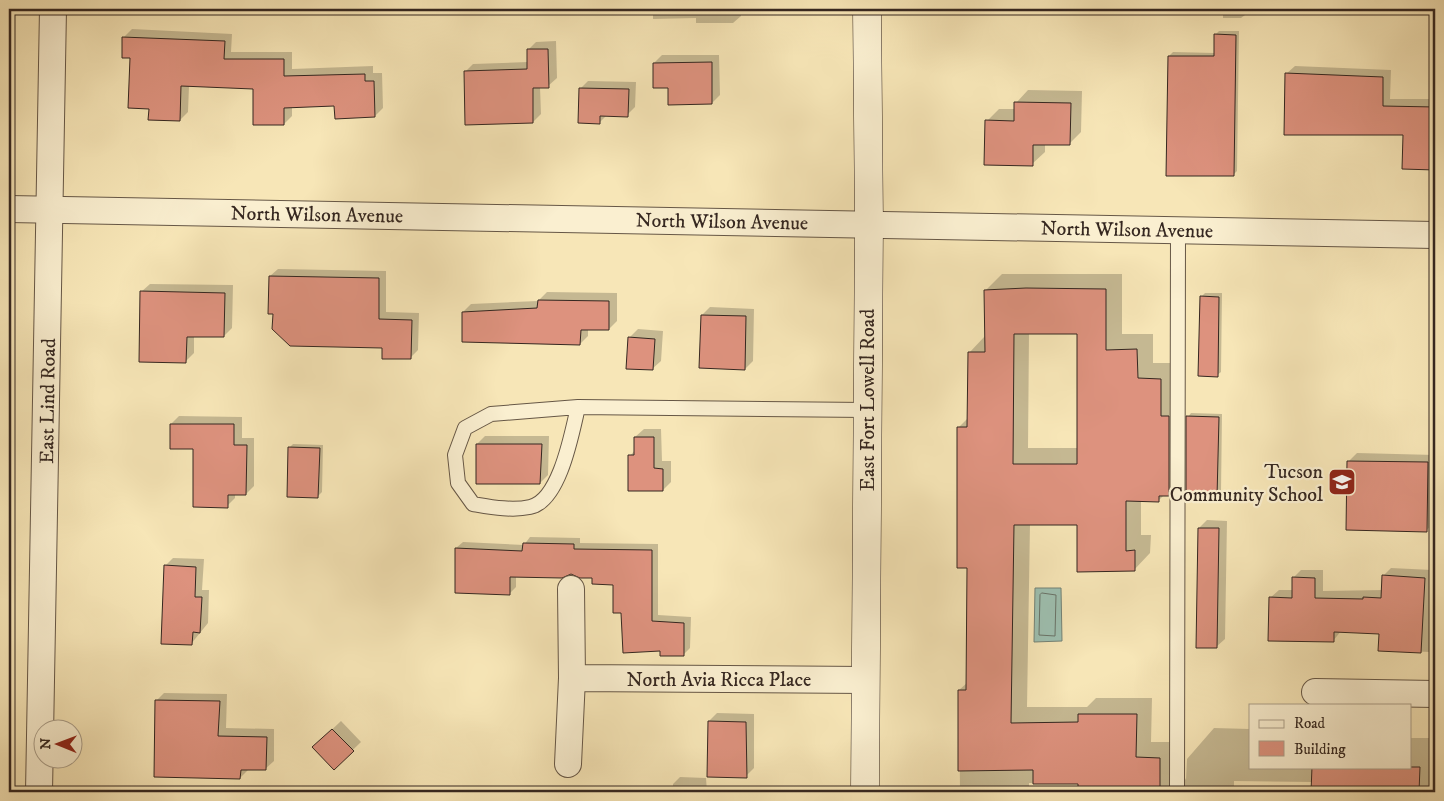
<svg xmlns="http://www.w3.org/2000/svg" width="1444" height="801" viewBox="0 0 1444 801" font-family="'IM FELL DW Pica',serif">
	<rect width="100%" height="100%" fill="#f7e6b7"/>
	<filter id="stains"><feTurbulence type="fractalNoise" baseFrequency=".004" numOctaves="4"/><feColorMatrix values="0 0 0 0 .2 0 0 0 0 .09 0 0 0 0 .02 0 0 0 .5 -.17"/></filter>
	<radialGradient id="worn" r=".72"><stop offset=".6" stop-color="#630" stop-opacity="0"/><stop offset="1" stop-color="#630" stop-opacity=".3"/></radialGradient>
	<path fill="#9dbfb0" stroke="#738276" d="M 1035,588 L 1061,588 L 1062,641 L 1034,642 Z"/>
	<path fill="#0003" fill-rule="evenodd" d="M 653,9 L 741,9 L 741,16 L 733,23 L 696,23 L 696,18 L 653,19 Z
		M 1223,9 L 1245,9 L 1245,15 L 1241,18 L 1223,18 Z
		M 132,29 L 232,34 L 231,52 L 292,52 L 292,69 L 373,66 L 373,73 L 382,73 L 383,108 L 375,116 L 336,104 L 292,106 L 292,116 L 284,124 L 254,88 L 189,86 L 188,112 L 180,120 L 150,108 L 124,37 Z
		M 1219,31 L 1239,31 L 1237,171 L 1233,175 L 1169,56 L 1173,52 L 1215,53 L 1215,35 Z
		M 556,41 L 557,78 L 548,86 L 540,87 L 541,114 L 533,122 L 465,72 L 473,64 L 528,62 L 528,50 L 536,42 Z
		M 662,55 L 719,55 L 720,95 L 712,103 L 669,87 L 654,63 Z
		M 1295,66 L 1391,70 L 1390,99 L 1435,99 L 1435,169 L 1404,168 L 1404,134 L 1286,74 Z
		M 588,81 L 636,82 L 635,107 L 627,115 L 607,115 L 599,123 L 580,89 Z
		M 1028,90 L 1082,91 L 1081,132 L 1069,144 L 1045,144 L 1045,152 L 1032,164 L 987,121 L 999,109 L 1015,109 L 1016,103 Z
		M 278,269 L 386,271 L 386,312 L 419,313 L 418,350 L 411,357 L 384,346 L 274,313 L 270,276 Z
		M 1002,274 L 1122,274 L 1122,334 L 1153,334 L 1153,363 L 1177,363 L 1176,400 L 1185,400 L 1184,479 L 1168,495 L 1164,495 L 1159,500 L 1141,500 L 1141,535 L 1151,535 L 1150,553 L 1134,570 L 1078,524 L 1030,524 L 1027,707 L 1087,707 L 1096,698 L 1152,698 L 1151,742 L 1184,742 L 1184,776 L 1186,780 L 1187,759 L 1214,728 L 1250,729 L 1250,767 L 1410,767 L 1410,738 L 1435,738 L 1435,792 L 1312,792 L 1313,782 L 1234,781 L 1234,792 L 1079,792 L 1079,783 L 1029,783 L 1029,792 L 960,792 L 959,690 L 967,683 L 969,567 L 959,427 L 968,418 L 969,353 L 985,336 L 985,291 ZM 1029,333 L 1078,333 L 1078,448 L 1028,448 Z
		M 150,284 L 233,285 L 232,328 L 224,336 L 194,335 L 194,353 L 186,361 L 141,292 Z
		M 547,292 L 617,293 L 617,321 L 609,329 L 588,329 L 588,336 L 580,344 L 463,312 L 471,304 L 538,301 Z
		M 1205,293 L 1222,293 L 1221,372 L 1217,375 L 1201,297 Z
		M 710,307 L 754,309 L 753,361 L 745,369 L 702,315 Z
		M 638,329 L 663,331 L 661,361 L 652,369 L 630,337 Z
		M 1191,413 L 1222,414 L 1221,492 L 1217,496 L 1188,417 Z
		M 179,416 L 242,417 L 242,438 L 254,438 L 254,486 L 246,494 L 235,494 L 235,498 L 227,506 L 194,448 L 171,424 Z
		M 644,429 L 661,429 L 662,461 L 671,461 L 671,482 L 663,490 L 630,456 L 635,450 L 635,437 Z
		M 485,436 L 549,436 L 548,475 L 540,483 L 477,444 Z
		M 293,444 L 323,445 L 322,492 L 318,496 L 289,448 Z
		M 1357,453 L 1435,455 L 1434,522 L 1426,531 L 1349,461 Z
		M 1207,520 L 1227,521 L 1225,639 L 1216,647 L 1199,528 Z
		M 530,537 L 580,538 L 580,543 L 658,544 L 658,615 L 691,617 L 690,648 L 683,655 L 661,650 L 622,612 L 614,583 L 571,573 L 516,575 L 516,587 L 509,594 L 456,548 L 463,542 L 524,545 Z
		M 173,558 L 204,559 L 202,590 L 209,590 L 208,623 L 191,644 L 165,566 Z
		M 1391,568 L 1432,570 L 1432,583 L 1435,583 L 1435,646 L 1430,652 L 1380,650 L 1380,633 L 1341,631 L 1333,641 L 1270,598 L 1279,590 L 1293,590 L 1293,578 L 1301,570 L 1323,570 L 1323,591 L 1383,590 L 1383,576 Z
		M 164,693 L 227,694 L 226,728 L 274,729 L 274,761 L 265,769 L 248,770 L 240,778 L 156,701 Z
		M 717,713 L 754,714 L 754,768 L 746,776 L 709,721 Z
		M 341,721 L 361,742 L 334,768 L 322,739 Z
		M 680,777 L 706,778 L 707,792 L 673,792 L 673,784 Z"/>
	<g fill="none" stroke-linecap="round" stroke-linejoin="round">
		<path stroke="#697368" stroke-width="1" d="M 1042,593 L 1056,595 L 1055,636 L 1039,635 L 1040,595 Z"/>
	</g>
	<path fill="#dd927e" stroke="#352720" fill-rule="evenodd" d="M 1214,34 L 1236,35 L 1234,176 L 1166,176 L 1168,56 L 1214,56 Z
		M 122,37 L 225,41 L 224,59 L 284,59 L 284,76 L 365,74 L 365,81 L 374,81 L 375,117 L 335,119 L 334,106 L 284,108 L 284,125 L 253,125 L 253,89 L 181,86 L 180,121 L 148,120 L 149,109 L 128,108 L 130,58 L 122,58 Z
		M 527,49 L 548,49 L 549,88 L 533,88 L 533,123 L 465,125 L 464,71 L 527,69 Z
		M 712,62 L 712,104 L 668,105 L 668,88 L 653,88 L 653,63 Z
		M 1285,73 L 1383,77 L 1383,106 L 1435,107 L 1435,170 L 1402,169 L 1403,135 L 1284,135 Z
		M 579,88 L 629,89 L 628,117 L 600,116 L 600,124 L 578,123 Z
		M 1014,102 L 1071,103 L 1070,145 L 1033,145 L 1033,166 L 984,165 L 985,120 L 1014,121 Z
		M 269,276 L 379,278 L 379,319 L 412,320 L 411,359 L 382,359 L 382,348 L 290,346 L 272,329 L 273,314 L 268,314 Z
		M 1026,288 L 1106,289 L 1106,350 L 1137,349 L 1138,378 L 1161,379 L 1161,416 L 1169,416 L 1169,496 L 1159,496 L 1159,502 L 1126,501 L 1126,551 L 1135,550 L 1135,571 L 1077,572 L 1077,525 L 1014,525 L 1011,723 L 1078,722 L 1078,714 L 1137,714 L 1136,757 L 1160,758 L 1160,792 L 1078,792 L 1078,784 L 1033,784 L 1033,770 L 958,771 L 958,690 L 966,690 L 967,568 L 957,568 L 957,427 L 967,427 L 968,352 L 985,352 L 984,290 ZM 1014,334 L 1077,334 L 1077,464 L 1013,464 Z
		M 140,291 L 225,293 L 224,337 L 187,337 L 186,363 L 139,362 Z
		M 1200,296 L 1219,297 L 1218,377 L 1198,376 Z
		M 538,300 L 609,301 L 609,330 L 581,330 L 580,345 L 462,342 L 462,312 L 537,308 Z
		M 701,315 L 746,316 L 745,370 L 699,368 Z
		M 628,337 L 655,339 L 653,370 L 626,369 Z
		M 1186,416 L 1219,417 L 1217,497 L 1186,496 Z
		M 170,424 L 234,424 L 234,445 L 247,445 L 246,495 L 228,495 L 228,508 L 193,507 L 193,449 L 170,449 Z
		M 634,437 L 654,437 L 654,468 L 663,469 L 663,491 L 628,491 L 628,455 L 634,455 Z
		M 476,444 L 542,444 L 540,484 L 476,484 Z
		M 288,447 L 320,448 L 318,498 L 287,497 Z
		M 1347,461 L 1428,462 L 1427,532 L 1346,530 Z
		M 1198,528 L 1219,528 L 1217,648 L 1196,648 Z
		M 523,543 L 574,544 L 574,549 L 652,550 L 652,621 L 684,623 L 684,656 L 660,656 L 660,651 L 623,653 L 621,613 L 613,613 L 613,585 L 592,584 L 592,578 L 580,578 L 571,574 L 562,578 L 510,577 L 510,595 L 455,593 L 455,548 L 522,551 Z
		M 164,565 L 196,567 L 195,597 L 202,597 L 200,633 L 193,632 L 192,645 L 161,644 Z
		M 1382,575 L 1425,578 L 1421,653 L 1378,651 L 1379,634 L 1334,632 L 1334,642 L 1268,641 L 1269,597 L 1292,598 L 1292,577 L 1315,578 L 1315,598 L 1363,599 L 1363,597 L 1381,598 Z
		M 155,700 L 220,701 L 218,736 L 267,737 L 266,770 L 241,770 L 240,779 L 154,777 Z
		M 708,721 L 746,722 L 747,778 L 707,777 Z
		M 332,729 L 354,751 L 334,770 L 312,747 Z
		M 1312,767 L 1420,767 L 1419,792 L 1311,792 Z"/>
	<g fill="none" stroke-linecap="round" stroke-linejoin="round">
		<defs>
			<path id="lane" d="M 578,407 C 572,432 560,501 530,507 C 512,511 491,507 473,504 L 458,483 L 455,455 L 465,428 L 491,414 L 578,407 L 867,410
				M 1177,792 L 1178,230"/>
			<path id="street" d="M 9,209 L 1435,235
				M 572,678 L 866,680
				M 1315,692 L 1435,694
				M 568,764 L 572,678 L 571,589
				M 39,792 L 53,9"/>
			<path id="secondary" d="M 865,792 L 869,223 L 867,9"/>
		</defs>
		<use href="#lane" stroke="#665746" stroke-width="16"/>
		<use href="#street" stroke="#665746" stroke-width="28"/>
		<use href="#secondary" stroke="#352720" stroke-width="29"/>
		<use href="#lane" stroke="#faefd0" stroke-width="14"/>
		<use href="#street" stroke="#faefd0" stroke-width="26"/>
		<use href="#secondary" stroke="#faefd0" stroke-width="28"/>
	</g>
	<defs>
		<symbol id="school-square" viewBox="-11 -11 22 22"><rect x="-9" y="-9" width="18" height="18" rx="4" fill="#8f2418" stroke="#faefd0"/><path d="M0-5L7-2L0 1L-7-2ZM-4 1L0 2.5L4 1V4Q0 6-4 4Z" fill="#fff"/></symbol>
	</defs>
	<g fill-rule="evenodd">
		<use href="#school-square" x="1326" y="466" width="32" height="32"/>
	</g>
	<g text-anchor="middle" stroke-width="4.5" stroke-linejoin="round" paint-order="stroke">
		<g font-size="20" fill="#352720" stroke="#faefd0">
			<text transform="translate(317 214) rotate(1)" y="7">North Wilson Avenue</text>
			<text transform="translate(722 221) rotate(1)" y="7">North Wilson Avenue</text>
			<text transform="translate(1127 229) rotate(1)" y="7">North Wilson Avenue</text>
			<text transform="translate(867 400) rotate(-90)" y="7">East Fort Lowell Road</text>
			<text transform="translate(47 401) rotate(-89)" y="7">East Lind Road</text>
			<text x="719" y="686">North Avia Ricca Place</text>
		</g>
		<g font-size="20" fill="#352720" stroke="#faefd0" text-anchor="end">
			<text x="1323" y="478">Tucson<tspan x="1323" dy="23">Community School</tspan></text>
		</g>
	</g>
	<rect width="1444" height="801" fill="none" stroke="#f7e6b7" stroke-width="30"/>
	<rect x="10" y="10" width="1424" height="781" fill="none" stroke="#352720" stroke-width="2.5"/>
	<rect x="15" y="15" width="1414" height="771" fill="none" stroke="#352720"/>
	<rect x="1249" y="704" width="162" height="65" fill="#faefd0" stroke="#ab9f8a"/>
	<rect x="1259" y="720" width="25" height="8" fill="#faefd0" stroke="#ab9f8a"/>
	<text x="1294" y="728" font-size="15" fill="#352720">Road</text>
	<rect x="1259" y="741" width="25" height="15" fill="#dd927e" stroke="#ab9f8a"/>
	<text x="1294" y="754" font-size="15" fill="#352720">Building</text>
	<g transform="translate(58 744) rotate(271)"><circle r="24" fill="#faefd0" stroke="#ab9f8a"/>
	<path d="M0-4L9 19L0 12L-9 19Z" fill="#8f2418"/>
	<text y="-8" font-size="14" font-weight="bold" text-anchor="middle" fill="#352720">N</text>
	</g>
	<rect width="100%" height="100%" filter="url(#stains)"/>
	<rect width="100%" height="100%" fill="url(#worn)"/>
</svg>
